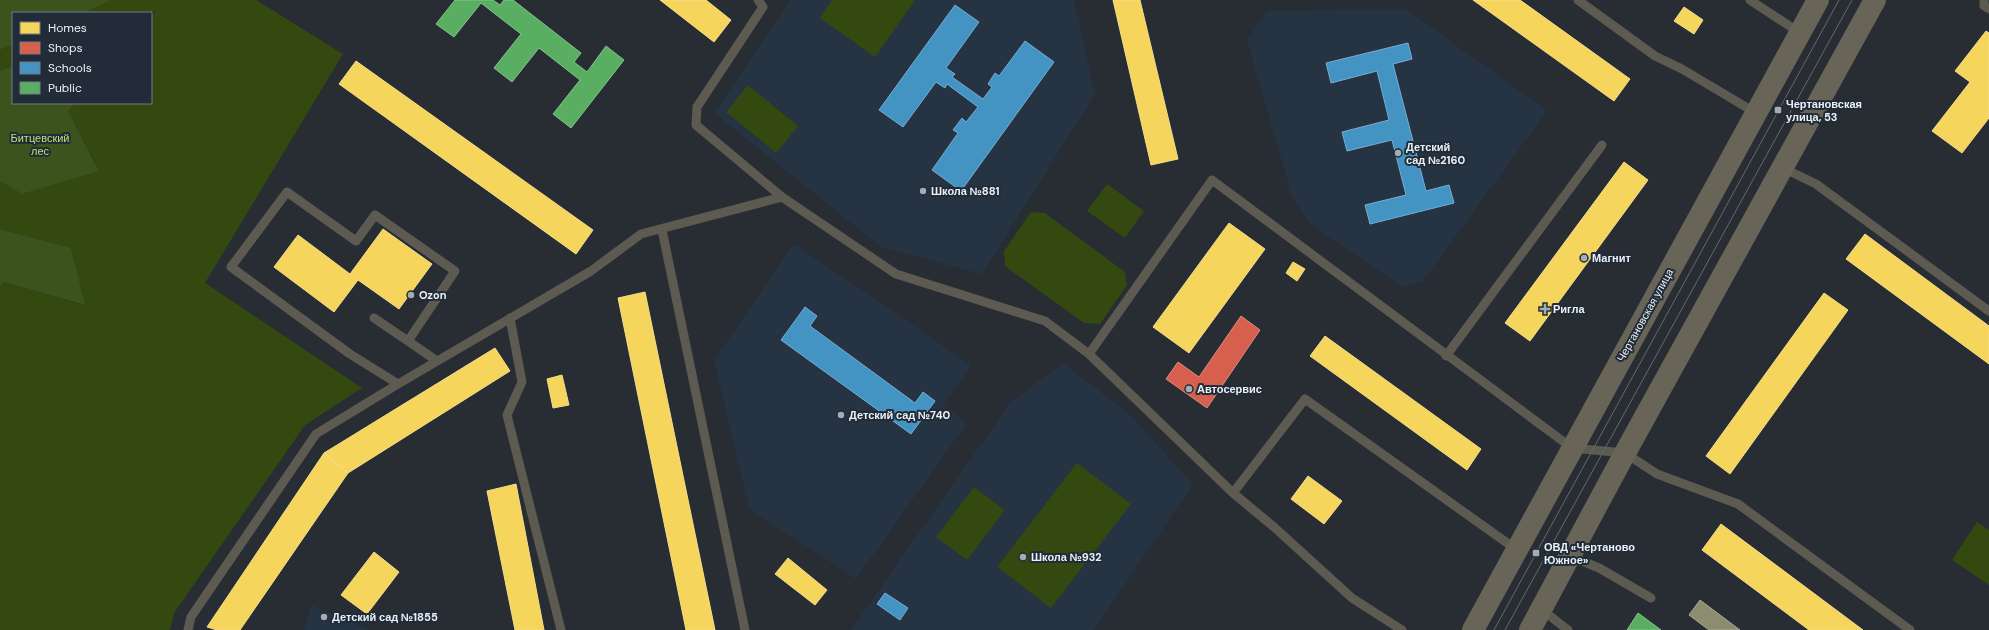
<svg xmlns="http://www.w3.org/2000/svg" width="1989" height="630" viewBox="0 0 1989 630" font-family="'DM Sans',sans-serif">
	<rect width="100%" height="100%" fill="#272d33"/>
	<path fill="#253343" d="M 791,0 L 1074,0 L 1095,94 L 982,274 L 883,248 L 714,113 Z
		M 1406,9 L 1547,111 L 1423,281 L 1403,287 L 1311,224 L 1292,196 L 1247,41 L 1267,11 Z
		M 794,244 L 971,365 L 943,406 L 967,423 L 856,579 L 749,508 L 714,360 Z
		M 1063,363 L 1129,414 L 1193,484 L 1094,630 L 851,630 L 1010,403 Z
		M 311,605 L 369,630 L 304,630 Z"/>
	<path fill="#344910" d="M 112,0 L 256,0 L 343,54 L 205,283 L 362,388 L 305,425 L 174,613 L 170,630 L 0,630 L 0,286 L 4,282 L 84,305 L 71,248 L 0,229 L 0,181 L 22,194 L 99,170 L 68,111 L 75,103 L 151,103 L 151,17 L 156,11 L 150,13 L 83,13 Z
		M 832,0 L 915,0 L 875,57 L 820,18 Z
		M 13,44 L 13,66 L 0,71 L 0,50 Z
		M 748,85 L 798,126 L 776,153 L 726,112 Z
		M 1107,184 L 1144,211 L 1125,238 L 1087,211 Z
		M 1031,212 L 1045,213 L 1125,272 L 1127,285 L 1100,324 L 1084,323 L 1005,266 L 1004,251 Z
		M 1077,463 L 1131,504 L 1051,608 L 997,567 Z
		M 974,487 L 1005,510 L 967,560 L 936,537 Z
		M 1977,522 L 1989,530 L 1989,585 L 1952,560 Z"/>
	<path fill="#3d531d" d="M 0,0 L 112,0 L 83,13 L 13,13 L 13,44 L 0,50 Z
		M 13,66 L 13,103 L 75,103 L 68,111 L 99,171 L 22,194 L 0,181 L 0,71 Z
		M 0,229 L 71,248 L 85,305 L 4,282 L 0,286 Z"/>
	<path fill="#f6d55c" stroke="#f2dd8b" d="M 660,0 L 706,0 L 731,20 L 714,42 Z
		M 1113,0 L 1140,0 L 1178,159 L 1151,165 Z
		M 1473,0 L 1520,0 L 1630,79 L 1614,101 Z
		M 1684,7 L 1703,20 L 1694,34 L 1674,21 Z
		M 1986,31 L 1989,33 L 1989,118 L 1962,153 L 1932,131 L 1970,82 L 1955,71 Z
		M 356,61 L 593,230 L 576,254 L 339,84 Z
		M 1624,162 L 1648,180 L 1530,341 L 1505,323 Z
		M 1229,223 L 1265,249 L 1189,353 L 1153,327 Z
		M 383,229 L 432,264 L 399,309 L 358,280 L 334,312 L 274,267 L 298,235 L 350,274 Z
		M 1865,234 L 1989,326 L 1989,364 L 1846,259 Z
		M 1293,262 L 1305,269 L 1297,281 L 1286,273 Z
		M 645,292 L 715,630 L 686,630 L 618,298 Z
		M 1824,293 L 1848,310 L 1730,474 L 1706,456 Z
		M 1325,336 L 1481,449 L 1467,470 L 1310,356 Z
		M 495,348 L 510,371 L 348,473 L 324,453 Z
		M 562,375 L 569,405 L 553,408 L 547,379 Z
		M 324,453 L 348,473 L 240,630 L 217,630 L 207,627 Z
		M 1308,476 L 1342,501 L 1324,524 L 1291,499 Z
		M 516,484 L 544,630 L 515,630 L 487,491 Z
		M 1721,524 L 1863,630 L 1809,630 L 1702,550 Z
		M 374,552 L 399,572 L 367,614 L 341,595 Z
		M 788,558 L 827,590 L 815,605 L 775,574 Z"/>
	<path fill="#d6604d" stroke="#dc8b80" d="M 1241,316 L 1260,330 L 1207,408 L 1166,379 L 1178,362 L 1199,377 Z"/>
	<path fill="#4393c3" stroke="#75afd3" d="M 955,5 L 979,22 L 946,68 L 955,74 L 952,77 L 983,99 L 992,87 L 988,84 L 995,73 L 999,76 L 1025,41 L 1054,62 L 961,191 L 932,170 L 958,133 L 953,130 L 962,118 L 966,122 L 978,107 L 947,84 L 945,88 L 936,82 L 903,127 L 879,110 Z
		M 1408,43 L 1412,59 L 1393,64 L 1426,191 L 1449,185 L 1454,203 L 1370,224 L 1365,205 L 1406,195 L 1392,140 L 1347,151 L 1342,132 L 1389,120 L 1377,71 L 1331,83 L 1326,63 Z
		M 805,307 L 817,316 L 810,326 L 915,403 L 923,392 L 935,401 L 911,434 L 781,340 Z
		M 885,593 L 908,608 L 900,620 L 877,604 Z"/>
	<path fill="#5aae61" stroke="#85c28e" d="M 455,0 L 493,0 L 500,5 L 504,0 L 513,0 L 581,53 L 574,62 L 587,72 L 606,46 L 624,60 L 571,128 L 553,114 L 580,80 L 539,48 L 512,82 L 494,68 L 521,34 L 481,3 L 454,37 L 436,24 Z
		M 1638,613 L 1661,630 L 1627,630 Z"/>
	<path fill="#8c8c6e" stroke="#a8aa97" d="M 1700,600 L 1740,630 L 1709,630 L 1689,615 Z"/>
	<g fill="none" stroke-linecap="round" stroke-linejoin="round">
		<path stroke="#5d5a51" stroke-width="9" d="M 758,0 L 763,7 L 697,107 L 696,125 L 782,197 L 896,274 L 1045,321 L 1089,354 L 1233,493 L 1274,527 L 1352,598 L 1402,630
			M 1578,0 L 1655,56 L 1682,69 L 1756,113
			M 1750,0 L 1800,33
			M 1984,0 L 1984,6 L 1989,9
			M 1783,168 L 1816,184 L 1989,311
			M 662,230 L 745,630
			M 374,318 L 408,341 L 455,271 L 375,215 L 356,241 L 287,192 L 231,267 L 350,354 L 398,384
			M 510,318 L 522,382 L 507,415 L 561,630
			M 408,341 L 437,361
			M 1089,354 L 1212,180 L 1572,448 L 1625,453 L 1657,474 L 1738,504 L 1910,630
			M 1446,356 L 1602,145
			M 1233,493 L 1305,399 L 1517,550
			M 1570,556 L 1599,568 L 1651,598
			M 1541,609 L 1568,630
			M 188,630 L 191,617 L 316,434 L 398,384 L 591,271 L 641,234 L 782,197"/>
		<path stroke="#686458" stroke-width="22" d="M 1473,630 L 1818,0
			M 1530,630 L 1625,453 L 1875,0"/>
		<path stroke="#696967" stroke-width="1" d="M 1494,630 L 1839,0
			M 1505,630 L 1852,0"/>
	</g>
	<g fill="#a5acb3" stroke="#222c38" stroke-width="1.5">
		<rect x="1774" y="106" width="8" height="8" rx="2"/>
		<circle cx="1398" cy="153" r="4"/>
		<circle cx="923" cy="191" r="4"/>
		<circle cx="1584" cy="258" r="4"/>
		<circle cx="411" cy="295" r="4"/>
		<path d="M1543 303h4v4h4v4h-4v4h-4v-4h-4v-4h4z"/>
		<circle cx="1189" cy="389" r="4"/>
		<circle cx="841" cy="415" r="4"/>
		<rect x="1532" y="549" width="8" height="8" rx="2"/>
		<circle cx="1023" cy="557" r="4"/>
		<circle cx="324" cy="617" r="4"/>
	</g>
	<g text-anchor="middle" stroke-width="4" stroke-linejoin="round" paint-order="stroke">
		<g font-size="11" font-weight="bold" fill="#e9f0f8" stroke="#222c38" text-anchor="start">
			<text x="1786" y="108">Чертановская<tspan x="1786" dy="13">улица, 53</tspan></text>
			<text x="1406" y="151">Детский<tspan x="1406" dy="13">сад №2160</tspan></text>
			<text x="931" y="195">Школа №881</text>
			<text x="1592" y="262">Магнит</text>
			<text x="419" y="299">Ozon</text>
			<text x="1553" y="313">Ригла</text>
			<text x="1197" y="393">Автосервис</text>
			<text x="849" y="419">Детский сад №740</text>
			<text x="1544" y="551">ОВД «Чертаново<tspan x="1544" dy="13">Южное»</tspan></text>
			<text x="1031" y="561">Школа №932</text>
			<text x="332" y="621">Детский сад №1855</text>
		</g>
		<g font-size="11" fill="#b6e374" stroke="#222c38">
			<text x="40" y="142">Битцевский<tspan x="40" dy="13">лес</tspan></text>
		</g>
		<g font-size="11" fill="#e9f0f8" stroke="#222c38">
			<text transform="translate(1645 315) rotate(-61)" y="4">Чертановская улица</text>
		</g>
	</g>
	<rect x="12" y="12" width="140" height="92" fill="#222c38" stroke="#727a85"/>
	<rect x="20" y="22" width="20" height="12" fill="#f6d55c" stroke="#727a85"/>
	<text x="48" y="32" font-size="12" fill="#e9f0f8">Homes</text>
	<rect x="20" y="42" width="20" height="12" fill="#d6604d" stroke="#727a85"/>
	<text x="48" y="52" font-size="12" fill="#e9f0f8">Shops</text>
	<rect x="20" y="62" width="20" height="12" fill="#4393c3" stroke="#727a85"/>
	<text x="48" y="72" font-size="12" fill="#e9f0f8">Schools</text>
	<rect x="20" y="82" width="20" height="12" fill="#5aae61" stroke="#727a85"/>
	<text x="48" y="92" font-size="12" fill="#e9f0f8">Public</text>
</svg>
